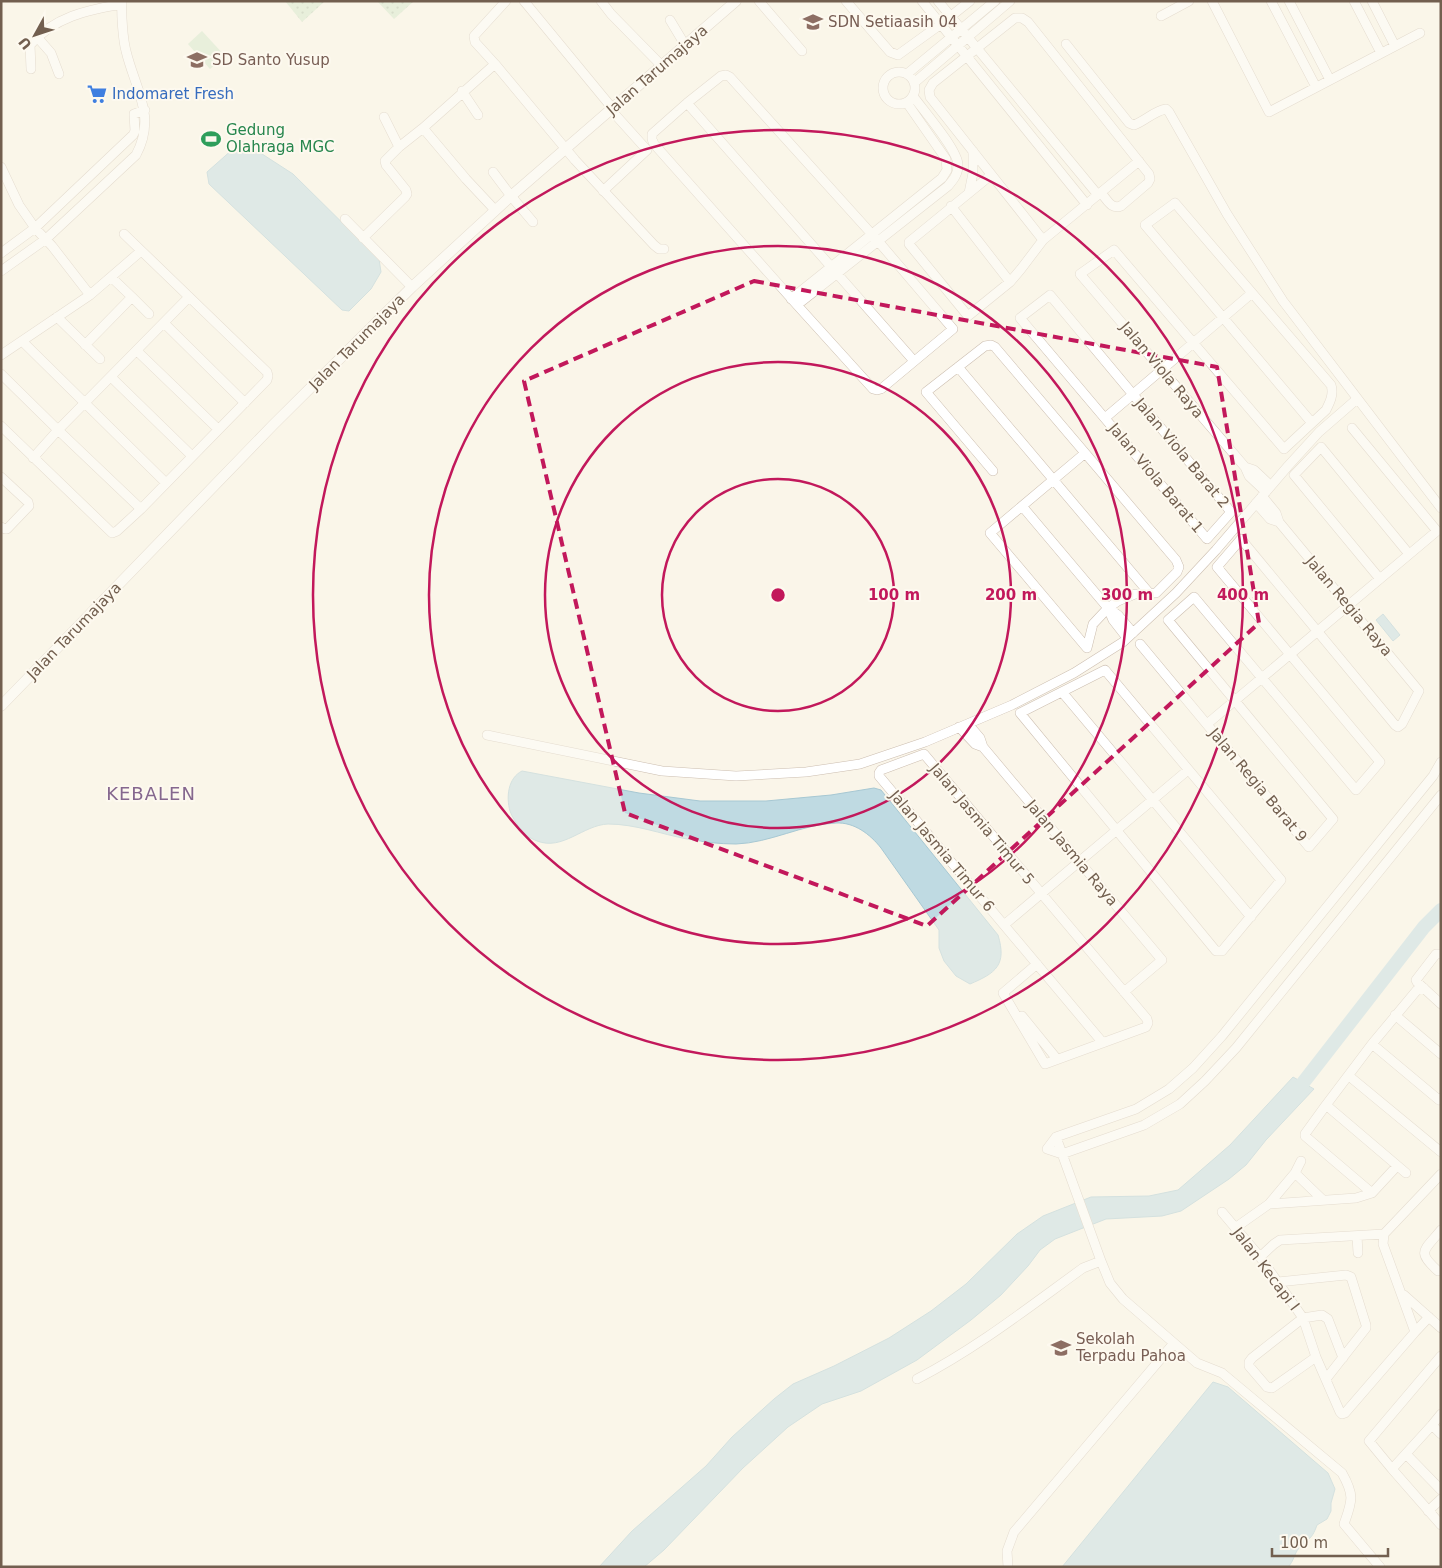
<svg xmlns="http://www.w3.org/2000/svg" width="1442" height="1568" viewBox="0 0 1442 1568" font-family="'DejaVu Sans',sans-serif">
	<defs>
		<pattern id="park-dots" width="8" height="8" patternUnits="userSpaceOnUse" patternTransform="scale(1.25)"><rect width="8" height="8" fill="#d2e7c9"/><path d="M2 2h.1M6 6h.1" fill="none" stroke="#afbea6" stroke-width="1.8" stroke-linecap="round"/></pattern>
	</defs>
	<rect width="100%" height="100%" fill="#faf5e9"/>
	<path fill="url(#park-dots)" d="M 285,1 L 325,1 L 302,22 Z
		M 377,1 L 414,1 L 394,19 Z"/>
	<path fill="#d2e7c9" d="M 202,31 L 225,56 L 210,69 L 188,44 Z"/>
	<path fill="#bfdae2" stroke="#a7c8d3" d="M 242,141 L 293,174 L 379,259 L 381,272 L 371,289 L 349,311 L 342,310 L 209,184 L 207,172 Z
		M 1383,614 L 1400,635 L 1393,641 L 1376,620 Z
		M 522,771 L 639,793 L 700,801 L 766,801 L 831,795 L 874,788 L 881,790 L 998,935 C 1007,965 996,973 970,984 L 956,976 L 944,961 L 939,948 L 939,930 L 881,848 C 870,834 854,822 836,823 C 803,824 770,843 736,844 C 719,844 703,842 687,839 C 661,834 635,824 608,824 C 583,825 563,851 537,841 C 528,837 524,835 519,827 C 516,822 512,817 510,811 C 506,797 508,778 522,771 Z
		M 1293,1077 L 1314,1089 L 1266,1140 L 1246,1165 L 1229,1179 L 1181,1211 L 1162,1216 L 1106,1219 L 1055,1239 L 1040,1250 L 1028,1266 L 1001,1295 L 971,1320 L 917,1360 L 861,1391 L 822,1404 L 788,1427 L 743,1468 L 664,1550 L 644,1567 L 599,1567 L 632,1531 L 706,1466 L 732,1437 L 774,1399 L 793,1384 L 834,1366 L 889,1338 L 931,1311 L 966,1284 L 1017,1234 L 1043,1216 L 1091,1197 L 1149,1196 L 1178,1190 L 1230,1145 Z
		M 1213,1382 L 1228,1387 L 1328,1473 L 1335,1489 L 1331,1503 L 1331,1511 L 1327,1519 L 1317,1525 C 1311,1542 1308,1537 1299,1548 C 1294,1554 1294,1561 1288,1567 L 1062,1567 Z"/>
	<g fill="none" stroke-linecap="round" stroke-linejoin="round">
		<path stroke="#bfdae2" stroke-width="14" d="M 1292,1097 L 1424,927 L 1441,910"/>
		<defs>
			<path id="minor" d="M 506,1 L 474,36 L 475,42 L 495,64 L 575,160 L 654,245 L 659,249 L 664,249
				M 524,1 L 613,109
				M 601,1 L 611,14 L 662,66
				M 759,1 L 802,51
				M 846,1 L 890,52 L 898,55 L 941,24 L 970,1
				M 922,1 L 1087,205
				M 938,1 L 1098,195
				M 1212,1 L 1269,112 L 1420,33
				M 1271,1 L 1316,87
				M 1289,1 L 1330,80
				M 1354,1 L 1381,53
				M 1372,1 L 1395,46
				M 1161,16 L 1189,1
				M 670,20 L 685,45
				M 37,37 L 51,53 L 59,74
				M 1066,44 L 1129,123 L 1134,125 C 1145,121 1154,111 1166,109 L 1169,112 L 1227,214 L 1283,301 L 1441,508
				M 495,64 L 423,128 L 466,179 L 495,210
				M 31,69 L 30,45 C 54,17 87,10 122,4
				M883 88a16 16 0 1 1 32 0a16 16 0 1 1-32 0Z
				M 907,74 L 995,1
				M 726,75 L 730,77 L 878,241 L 953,329 L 881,389 L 877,390 L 873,389 L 797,305 L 654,144 L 652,139 L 652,134 L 687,103 L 721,76 Z
				M 914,83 L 1010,1
				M 462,91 L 478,115
				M 687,103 L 914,361
				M 399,147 L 423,128
				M 1,167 L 19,205 L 35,228 L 52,246 L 90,295
				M 493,172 L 511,196 L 533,222
				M 991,175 L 909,242 L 909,244 L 968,316 L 1010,282 L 1021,269 L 1043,240 L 1139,161
				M 603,191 L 647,150 L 611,110
				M 969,193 L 973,173 L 973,151
				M 951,206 L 1010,282
				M 345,219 L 412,287
				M 363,238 L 405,197 L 407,194 L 406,190 L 386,165 L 385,161 L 399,147 L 384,117
				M 1043,240 L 930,97 L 929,90 L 933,83 L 1015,18 L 1022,18 L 1028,22 L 1149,174 L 1150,179 L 1148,183 L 1121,206 C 1111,210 1107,199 1101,193
				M 1,253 L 35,228 L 133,135 L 135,131 L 134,114 L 145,110
				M 1,271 L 46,239 L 136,155 C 157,116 135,89 126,51 C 123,40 121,13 122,1
				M 111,277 L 132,297
				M 1050,295 L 1231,512 L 1207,539 L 1020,318 Z
				M 791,299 L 942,178 L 947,170 L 946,159 L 907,103
				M 797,305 L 948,186 C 954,179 958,174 958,165 C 958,150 923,110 913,96
				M 57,317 L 100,359
				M 164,323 L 245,403
				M 22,341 L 166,483
				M 85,345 L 132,297 L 149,314
				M 137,351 L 218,429
				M 1,355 L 90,295 L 141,251
				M 958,367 L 1150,594
				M 1,374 L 58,430 L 141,509
				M 111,377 L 192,456
				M 1105,418 L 1252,293
				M 1,426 L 112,533 L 117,531 L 141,509 L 267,380 L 268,376 L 267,372 L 124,234
				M 1084,454 L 990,533 L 1087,648
				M 33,458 L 58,430 L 188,298
				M 1245,467 L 1254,470 L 1271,486
				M 993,471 L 926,392 L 985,346 L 991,345 L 995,347 L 1176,560 L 1179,567 L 1177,572 L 1156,593 L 1135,594 L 1118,601 L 1108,608 L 1093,624 L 1087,648
				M 1,477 L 28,502 L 29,506 L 7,529 L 5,529 L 1,527
				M 1266,492 L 1249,476 L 1245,467 L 1080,274 L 1114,250 L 1284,449 L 1326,410 C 1330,402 1334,394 1331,385 L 1175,203 L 1145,225 L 1312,423
				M 1256,503 L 1270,519 L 1279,522
				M 1022,506 L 1108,608 L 1118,615 L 1133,633
				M 1380,579 L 1294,475 L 1321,447 L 1409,554
				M 1108,608 L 1113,620 L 1127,638
				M 1140,644 L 1309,847 L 1333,819 L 1168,620 L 1194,597 L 1356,790 L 1380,762 L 1217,567 L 1241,539 L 1395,725 L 1398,727 L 1402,724 L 1419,691 L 1279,522 L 1276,513 L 1262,496
				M 1105,670 L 1281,880 L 1222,951 L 1216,951 L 1020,713 Z
				M 1062,692 L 1251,917
				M 968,724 L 980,738 L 983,747 L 1162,960 L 1124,992
				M 1207,724 L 1437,531 L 1352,428
				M 959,727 L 975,744 L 983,747
				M 487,735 L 662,771 L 736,776 L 806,772 L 860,764 L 925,742 L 1012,705 L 1074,673 L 1123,642 L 1176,593 L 1216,550 L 1288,466 L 1319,432 L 1357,399
				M 1441,762 L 1433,776 L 1222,1036 L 1193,1068 L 1169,1089 L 1136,1109 L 1056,1137 L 1047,1149 L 1062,1154 L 1144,1125 L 1180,1104 L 1205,1081 L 1236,1048 L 1441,795
				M 1004,925 L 1188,770
				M 1441,954 L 1436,954 L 1416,980 L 1417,982 L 1441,1004
				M 1003,993 L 1045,1064 L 1146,1027 L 1148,1023 L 1147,1019 L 924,754 L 881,770 L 879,773 L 879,776 L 1103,1043
				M 1003,993 L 1037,964
				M 1395,1015 L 1441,1054
				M 1022,1016 L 1057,1059
				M 1372,1044 L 1417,990 L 1424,988
				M 1349,1076 L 1441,1152
				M 1326,1105 L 1372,1044 L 1439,1100 L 1441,1098
				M 1056,1137 L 1101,1261 L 1110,1283 L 1123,1299 L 1197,1363 L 1222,1373 L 1342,1473 C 1355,1496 1352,1501 1344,1524 L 1380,1567
				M 1295,1173 L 1323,1200
				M 1372,1193 L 1397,1166
				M 1269,1204 L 1356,1198 L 1372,1193 L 1305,1136 L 1305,1134 L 1326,1105 L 1406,1173
				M 1222,1212 L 1260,1257 L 1303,1318 L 1316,1357 L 1340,1412 L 1342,1414 L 1345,1413 L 1415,1332 L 1383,1244 L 1384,1234 L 1441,1174
				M 1235,1228 L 1269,1204 L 1295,1173 L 1301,1161
				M 1357,1236 L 1358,1253
				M 1260,1257 L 1274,1244 L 1280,1240 L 1384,1234
				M 1438,1271 C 1416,1251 1424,1251 1441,1230
				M 1278,1282 L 1346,1275 L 1351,1277 L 1366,1325 L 1366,1328 L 1326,1379
				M 1404,1295 L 1441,1328
				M 1415,1332 L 1429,1317
				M 1441,1356 L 1369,1441 L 1392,1469 L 1441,1525
				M 1316,1357 L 1272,1388 L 1267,1387 L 1249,1366 L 1249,1362 L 1252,1358 L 1303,1318 L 1322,1315 L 1328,1319 L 1343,1358
				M 917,1379 C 977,1348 1029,1307 1083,1268 L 1101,1261
				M 1432,1425 L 1441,1414
				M 1406,1454 L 1441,1490
				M 1392,1469 L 1432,1425 L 1441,1434
				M 1428,1511 L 1441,1499
				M 1008,1567 L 1007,1551 L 1014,1532 L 1174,1343"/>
			<path id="tertiary" d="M 1,706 L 273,425 L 412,287 L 511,196 L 736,1"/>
		</defs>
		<use href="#minor" stroke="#ccbeb0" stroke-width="10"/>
		<use href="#tertiary" stroke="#ccbeb0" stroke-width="11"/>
		<use href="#minor" stroke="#fff" stroke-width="9"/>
		<use href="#tertiary" stroke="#fff" stroke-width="10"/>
	</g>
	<path d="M0 0H1442V1568H0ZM 754,281 L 1217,367 L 1259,623 L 927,926 L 625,813 L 524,381 Z" fill="#faf5e9" fill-opacity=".55" fill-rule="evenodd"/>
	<path fill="none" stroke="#c2185b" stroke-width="4" stroke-dasharray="10 6" stroke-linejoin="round" d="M 754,281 L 1217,367 L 1259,623 L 927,926 L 625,813 L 524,381 Z"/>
	<g fill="none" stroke="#c2185b" stroke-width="2.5">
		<circle cx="778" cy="595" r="116"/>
		<circle cx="778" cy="595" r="233"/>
		<circle cx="778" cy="595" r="349"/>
		<circle cx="778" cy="595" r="465"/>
	</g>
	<defs>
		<symbol id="school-bare" viewBox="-9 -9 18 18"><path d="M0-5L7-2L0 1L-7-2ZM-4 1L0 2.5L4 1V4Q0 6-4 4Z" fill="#8d6e63" stroke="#fdf9ef" stroke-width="2.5" paint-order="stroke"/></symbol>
		<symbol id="supermarket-bare" viewBox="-9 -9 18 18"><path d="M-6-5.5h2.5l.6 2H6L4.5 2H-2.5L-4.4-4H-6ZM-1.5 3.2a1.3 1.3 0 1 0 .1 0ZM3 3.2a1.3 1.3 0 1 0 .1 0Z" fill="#3f7fe0" stroke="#fdf9ef" stroke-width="2.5" paint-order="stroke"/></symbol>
		<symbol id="stadium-bare" viewBox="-9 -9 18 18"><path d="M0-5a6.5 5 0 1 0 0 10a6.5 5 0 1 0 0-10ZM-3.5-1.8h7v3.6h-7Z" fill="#2e9e5b" stroke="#fdf9ef" stroke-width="2.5" paint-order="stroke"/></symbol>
	</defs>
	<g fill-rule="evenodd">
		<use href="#school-bare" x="799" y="8" width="28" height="28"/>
		<use href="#school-bare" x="183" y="46" width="28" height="28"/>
		<use href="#supermarket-bare" x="83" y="80" width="28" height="28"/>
		<use href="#stadium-bare" x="197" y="125" width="28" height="28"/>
		<use href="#school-bare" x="1047" y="1334" width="28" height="28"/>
	</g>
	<g text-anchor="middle" stroke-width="4" stroke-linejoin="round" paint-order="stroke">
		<g font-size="15" fill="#785e54" stroke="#fdf9ef" text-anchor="start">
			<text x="828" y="27">SDN Setiaasih 04</text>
			<text x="212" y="65">SD Santo Yusup</text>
			<text x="1076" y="1344">Sekolah<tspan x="1076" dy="17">Terpadu Pahoa</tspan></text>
		</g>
		<g font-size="15" fill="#725f4f" stroke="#fdf9ef">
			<text transform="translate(657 70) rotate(-41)" y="5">Jalan Tarumajaya</text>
			<text transform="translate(357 342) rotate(-45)" y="5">Jalan Tarumajaya</text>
			<text transform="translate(1162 370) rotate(50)" y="5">Jalan Viola Raya</text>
			<text transform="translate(1182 453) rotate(50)" y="5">Jalan Viola Barat 2</text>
			<text transform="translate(1156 478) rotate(50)" y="5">Jalan Viola Barat 1</text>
			<text transform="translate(1349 606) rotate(50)" y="5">Jalan Regia Raya</text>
			<text transform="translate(74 631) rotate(-46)" y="5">Jalan Tarumajaya</text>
			<text transform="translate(1258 785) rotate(50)" y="5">Jalan Regia Barat 9</text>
			<text transform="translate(982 824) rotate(50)" y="5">Jalan Jasmia Timur 5</text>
			<text transform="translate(942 851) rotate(50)" y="5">Jalan Jasmia Timur 6</text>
			<text transform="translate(1072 853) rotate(50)" y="5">Jalan Jasmia Raya</text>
			<text transform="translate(1266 1269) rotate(53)" y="5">Jalan Kecapi I</text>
		</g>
		<g font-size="15" fill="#366cbe" stroke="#fdf9ef" text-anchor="start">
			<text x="112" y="99">Indomaret Fresh</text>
		</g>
		<g font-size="15" fill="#27864d" stroke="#fdf9ef" text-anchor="start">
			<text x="226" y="135">Gedung<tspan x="226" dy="17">Olahraga MGC</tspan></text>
		</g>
		<g font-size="18" letter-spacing="1" fill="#85678e" stroke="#fdf9ef">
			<text x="151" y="800">KEBALEN</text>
		</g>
	</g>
	<circle cx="778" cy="595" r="8" fill="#c2185b" stroke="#fdf9ef" stroke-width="2.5"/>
	<g font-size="15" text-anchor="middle" font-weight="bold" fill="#c2185b" stroke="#fdf9ef" stroke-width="4" stroke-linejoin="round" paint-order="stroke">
		<text x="894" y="600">100 m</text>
		<text x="1011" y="600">200 m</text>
		<text x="1127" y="600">300 m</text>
		<text x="1243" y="600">400 m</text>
	</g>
	<rect width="1442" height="1568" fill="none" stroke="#725f4f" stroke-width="5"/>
	<g transform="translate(35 35) rotate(230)" stroke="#fdf9ef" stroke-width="4" paint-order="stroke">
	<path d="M0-4L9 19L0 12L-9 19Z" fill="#725f4f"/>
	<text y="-8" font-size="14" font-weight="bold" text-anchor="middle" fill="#725f4f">U</text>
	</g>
	<path d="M1272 1548v8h116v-8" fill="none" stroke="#725f4f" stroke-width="2.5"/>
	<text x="1280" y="1548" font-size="15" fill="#725f4f" stroke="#fdf9ef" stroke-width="4" paint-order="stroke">100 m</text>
</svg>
